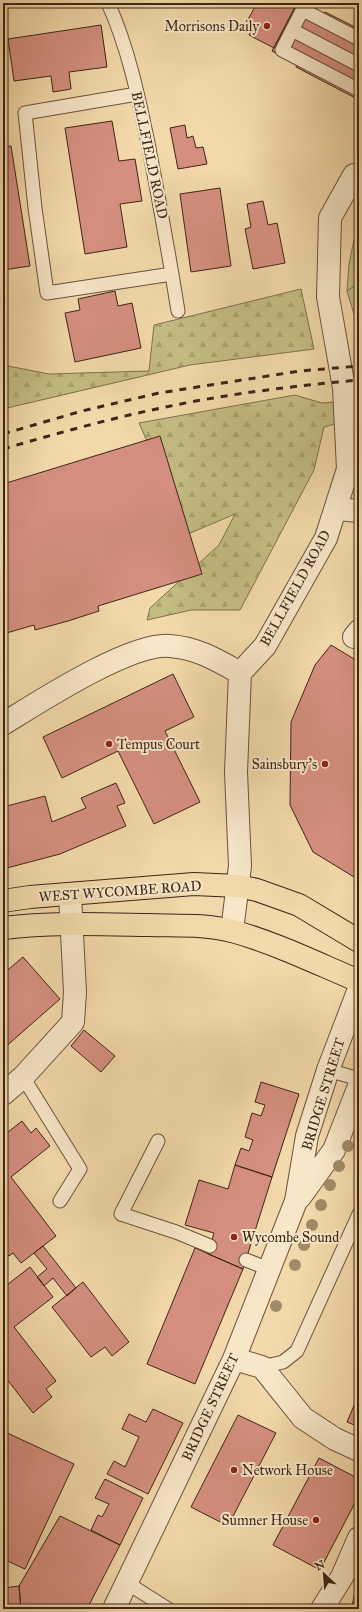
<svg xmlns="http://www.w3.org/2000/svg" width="362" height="1612" viewBox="0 0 362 1612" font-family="'IM FELL Great Primer',serif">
	<defs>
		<pattern id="forest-firs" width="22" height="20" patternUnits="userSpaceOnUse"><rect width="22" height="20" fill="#c3bc83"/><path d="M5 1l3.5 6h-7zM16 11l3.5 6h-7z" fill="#a9a170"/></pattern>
	</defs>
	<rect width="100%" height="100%" fill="#f2d8aa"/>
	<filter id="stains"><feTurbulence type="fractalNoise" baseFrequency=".005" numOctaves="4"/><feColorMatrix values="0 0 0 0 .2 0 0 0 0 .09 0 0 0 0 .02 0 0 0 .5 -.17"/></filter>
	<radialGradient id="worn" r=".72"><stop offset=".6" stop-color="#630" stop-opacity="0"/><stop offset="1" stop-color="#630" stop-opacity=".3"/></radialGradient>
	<path fill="#c3bc83" stroke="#80704c" d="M 359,232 L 359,283 L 347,291 L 349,264 L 355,235 Z"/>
	<path fill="url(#forest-firs)" stroke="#80704c" d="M 359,283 L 359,331 L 347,291 Z
		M 301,289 L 314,349 L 190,365 L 3,409 L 3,365 L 49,374 L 149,371 L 154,325 Z
		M 295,395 L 322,403 L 359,400 L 359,418 L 324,427 L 314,470 L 240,610 L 191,610 L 147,620 L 150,608 L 219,545 L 235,514 L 188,534 L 139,423 Z"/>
	<path fill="#d58f80" stroke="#3e2516" d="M 257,3 L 291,3 L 296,6 L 274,48 L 249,35 L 253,28 L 245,25 Z
		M 297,3 L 323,15 L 325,12 L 359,29 L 359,100 L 296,67 L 297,64 L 272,51 Z
		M 101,25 L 107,67 L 69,72 L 71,89 L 53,92 L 51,76 L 14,81 L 8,39 Z
		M 112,121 L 119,161 L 135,159 L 142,201 L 120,204 L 127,247 L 85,254 L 65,128 Z
		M 185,125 L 187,138 L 193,136 L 196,148 L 203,147 L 207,164 L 178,169 L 170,128 Z
		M 11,146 L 30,266 L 3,270 L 3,147 Z
		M 220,188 L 231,266 L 191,272 L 180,194 Z
		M 263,201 L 268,225 L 277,223 L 285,263 L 253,269 L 245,229 L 251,227 L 247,204 Z
		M 115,291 L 118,306 L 132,303 L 141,348 L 75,362 L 65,313 L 80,310 L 78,299 Z
		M 160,436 L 202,574 L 98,606 L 99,611 L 68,621 L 35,630 L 34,625 L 3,634 L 3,484 Z
		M 331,645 L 359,662 L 359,880 L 313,852 L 290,805 L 291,722 L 315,665 Z
		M 173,674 L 194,717 L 165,731 L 200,802 L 154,824 L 118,751 L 62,778 L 43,737 Z
		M 116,783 L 125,803 L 117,806 L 126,826 L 60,854 L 3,869 L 3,807 L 45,796 L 52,822 L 86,808 L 81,798 Z
		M 23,957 L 60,999 L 3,1049 L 3,974 Z
		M 84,1030 L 115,1056 L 101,1072 L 71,1046 Z
		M 261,1082 L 299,1094 L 272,1177 L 235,1165 L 241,1148 L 249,1151 L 253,1140 L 245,1137 L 252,1113 L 261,1116 L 265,1105 L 255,1102 Z
		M 22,1121 L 31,1133 L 36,1128 L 50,1146 L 11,1177 L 56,1236 L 21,1263 L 13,1253 L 9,1256 L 3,1247 L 3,1239 L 5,1238 L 3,1235 L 3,1136 Z
		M 235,1165 L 272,1177 L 243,1269 L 208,1254 L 214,1233 L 185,1225 L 199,1180 L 228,1189 Z
		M 43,1246 L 76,1288 L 67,1296 L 53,1278 L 44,1286 L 37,1277 L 47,1269 L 34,1253 Z
		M 195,1248 L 243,1269 L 195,1384 L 147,1364 Z
		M 30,1267 L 53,1297 L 14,1327 L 56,1381 L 46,1389 L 52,1397 L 33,1413 L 3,1374 L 3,1288 Z
		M 83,1282 L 129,1342 L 112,1356 L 105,1347 L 91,1357 L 52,1307 Z
		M 359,1394 L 359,1427 L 347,1422 Z
		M 153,1409 L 183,1423 L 148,1494 L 107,1474 L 114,1461 L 125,1467 L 139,1437 L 122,1429 L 129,1414 L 146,1422 Z
		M 238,1415 L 276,1433 L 228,1526 L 191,1507 Z
		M 3,1431 L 74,1464 L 25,1569 L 3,1559 Z
		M 319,1458 L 359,1479 L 359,1495 L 320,1570 L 273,1545 Z
		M 105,1479 L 143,1498 L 120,1545 L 91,1530 L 98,1515 L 102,1517 L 109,1504 L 95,1498 Z
		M 60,1516 L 120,1545 L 87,1609 L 21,1609 L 19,1586 Z
		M 19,1586 L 21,1609 L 3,1609 L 3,1588 Z
		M 355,1592 L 359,1593 L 359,1609 L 343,1609 L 344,1604 L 352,1606 Z"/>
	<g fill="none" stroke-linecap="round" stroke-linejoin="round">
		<path stroke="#ceb48c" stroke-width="20" stroke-dasharray="20 10" stroke-linecap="butt" d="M 358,1397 L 359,1397"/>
		<defs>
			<path id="service" d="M 108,3 C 128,47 138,95 148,143 C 159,199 169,255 178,311
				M 306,3 L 282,50 L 359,90
				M 303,10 L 359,39
				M 292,30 L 359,65
				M 137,94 L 25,113 L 35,208 L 47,293 L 172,274
				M 328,1070 L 359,1079
				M 23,1077 L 80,1169 L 60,1201
				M 158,1141 L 121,1214 L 176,1232 L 210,1246
				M 246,1260 L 269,1269
				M 262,1367 L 283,1362 L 297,1351 L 359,1214
				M 127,1583 L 168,1609"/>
			<path id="minor" d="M 337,509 L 359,511
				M 354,637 L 359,631
				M 3,724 C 39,702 131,642 170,646 C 197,648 217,660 240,673
				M 3,1094 L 23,1077 L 73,1022 L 75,992 L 70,895
				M 300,1197 L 334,1150 L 359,1086
				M 234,1359 L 262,1367 L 303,1418 L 335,1439 L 359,1450
				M 114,1609 L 234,1359 L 296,1201 L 307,1136 L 328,1070 L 359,989
				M 322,1609 L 342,1577 L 359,1538"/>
			<path id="tertiary" d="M 232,931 L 240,866 L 236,772 L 240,673 L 265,646 L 326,538 L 348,469 L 344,388 L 328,297 L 330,218 L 354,175 L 359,177"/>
			<path id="primary" d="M 3,901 L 30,897 L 194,884 L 238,886 L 257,890 L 299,905 L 359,941
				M 3,928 C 52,922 99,924 148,925 C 176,926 205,924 232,931 C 276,943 318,964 359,981"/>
		</defs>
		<use href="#service" stroke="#6b523b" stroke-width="15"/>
		<use href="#minor" stroke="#6b523b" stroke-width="24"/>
		<use href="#tertiary" stroke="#6b523b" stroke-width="24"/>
		<use href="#primary" stroke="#3e2516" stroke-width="24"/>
		<use href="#service" stroke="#f7e6c8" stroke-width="13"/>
		<use href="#minor" stroke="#f7e6c8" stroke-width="22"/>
		<use href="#tertiary" stroke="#f7e6c8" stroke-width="22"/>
		<use href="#primary" stroke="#f2d8aa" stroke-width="22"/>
		<path stroke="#3e2516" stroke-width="3" stroke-dasharray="7 7" stroke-linecap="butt" d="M 3,434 L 82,411 L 159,393 L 300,371 L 359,366
			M 3,449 C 55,434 108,419 161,408 C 226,394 293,386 359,380"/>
	</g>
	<g fill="#a18a67">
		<circle cx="348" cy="1146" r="6"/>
		<circle cx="339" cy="1166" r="6"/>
		<circle cx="330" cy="1185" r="6"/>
		<circle cx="321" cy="1205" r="6"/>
		<circle cx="312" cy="1225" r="6"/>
		<circle cx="304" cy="1245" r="6"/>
		<circle cx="295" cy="1265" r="6"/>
		<circle cx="276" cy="1306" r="6"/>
	</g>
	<g fill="#8f2418" stroke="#f7e6c8" stroke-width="1.5">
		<circle cx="267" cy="26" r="4"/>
		<circle cx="109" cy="744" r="4"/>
		<circle cx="325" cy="764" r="4"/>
		<circle cx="234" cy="1237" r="4"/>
		<circle cx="234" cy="1470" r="4"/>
		<circle cx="316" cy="1520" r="4"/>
	</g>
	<g text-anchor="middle" stroke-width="4" stroke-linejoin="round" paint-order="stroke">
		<g font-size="14" fill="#3e2516" stroke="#f7e6c8" text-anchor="end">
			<text x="259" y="31">Morrisons Daily</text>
			<text x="117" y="749" text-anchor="start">Tempus Court</text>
			<text x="317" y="769">Sainsbury's</text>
			<text x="242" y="1242" text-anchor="start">Wycombe Sound</text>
			<text x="242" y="1475" text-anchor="start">Network House</text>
			<text x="308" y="1525">Sumner House</text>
		</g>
		<g font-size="14" fill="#3e2516" stroke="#f7e6c8">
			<text transform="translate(150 155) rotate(78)" y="5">BELLFIELD ROAD</text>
			<text transform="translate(295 588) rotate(-61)" y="5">BELLFIELD ROAD</text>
			<text transform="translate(120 891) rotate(-4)" y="5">WEST WYCOMBE ROAD</text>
			<text transform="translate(323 1094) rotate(-73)" y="5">BRIDGE STREET</text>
			<text transform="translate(210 1407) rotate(-65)" y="5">BRIDGE STREET</text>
		</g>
	</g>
	<rect width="362" height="1612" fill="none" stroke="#f2d8aa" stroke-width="16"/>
	<rect x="4" y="4" width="354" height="1604" fill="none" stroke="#3e2516" stroke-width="2"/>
	<rect x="8" y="8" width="346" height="1596" fill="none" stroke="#3e2516"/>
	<g transform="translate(324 1574) rotate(334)" stroke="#f7e6c8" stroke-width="3" paint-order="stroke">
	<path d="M0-3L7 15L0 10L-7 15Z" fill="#3e2516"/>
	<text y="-6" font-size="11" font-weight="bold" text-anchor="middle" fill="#3e2516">N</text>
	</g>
	<rect width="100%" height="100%" filter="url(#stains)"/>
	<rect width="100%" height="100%" fill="url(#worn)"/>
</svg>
